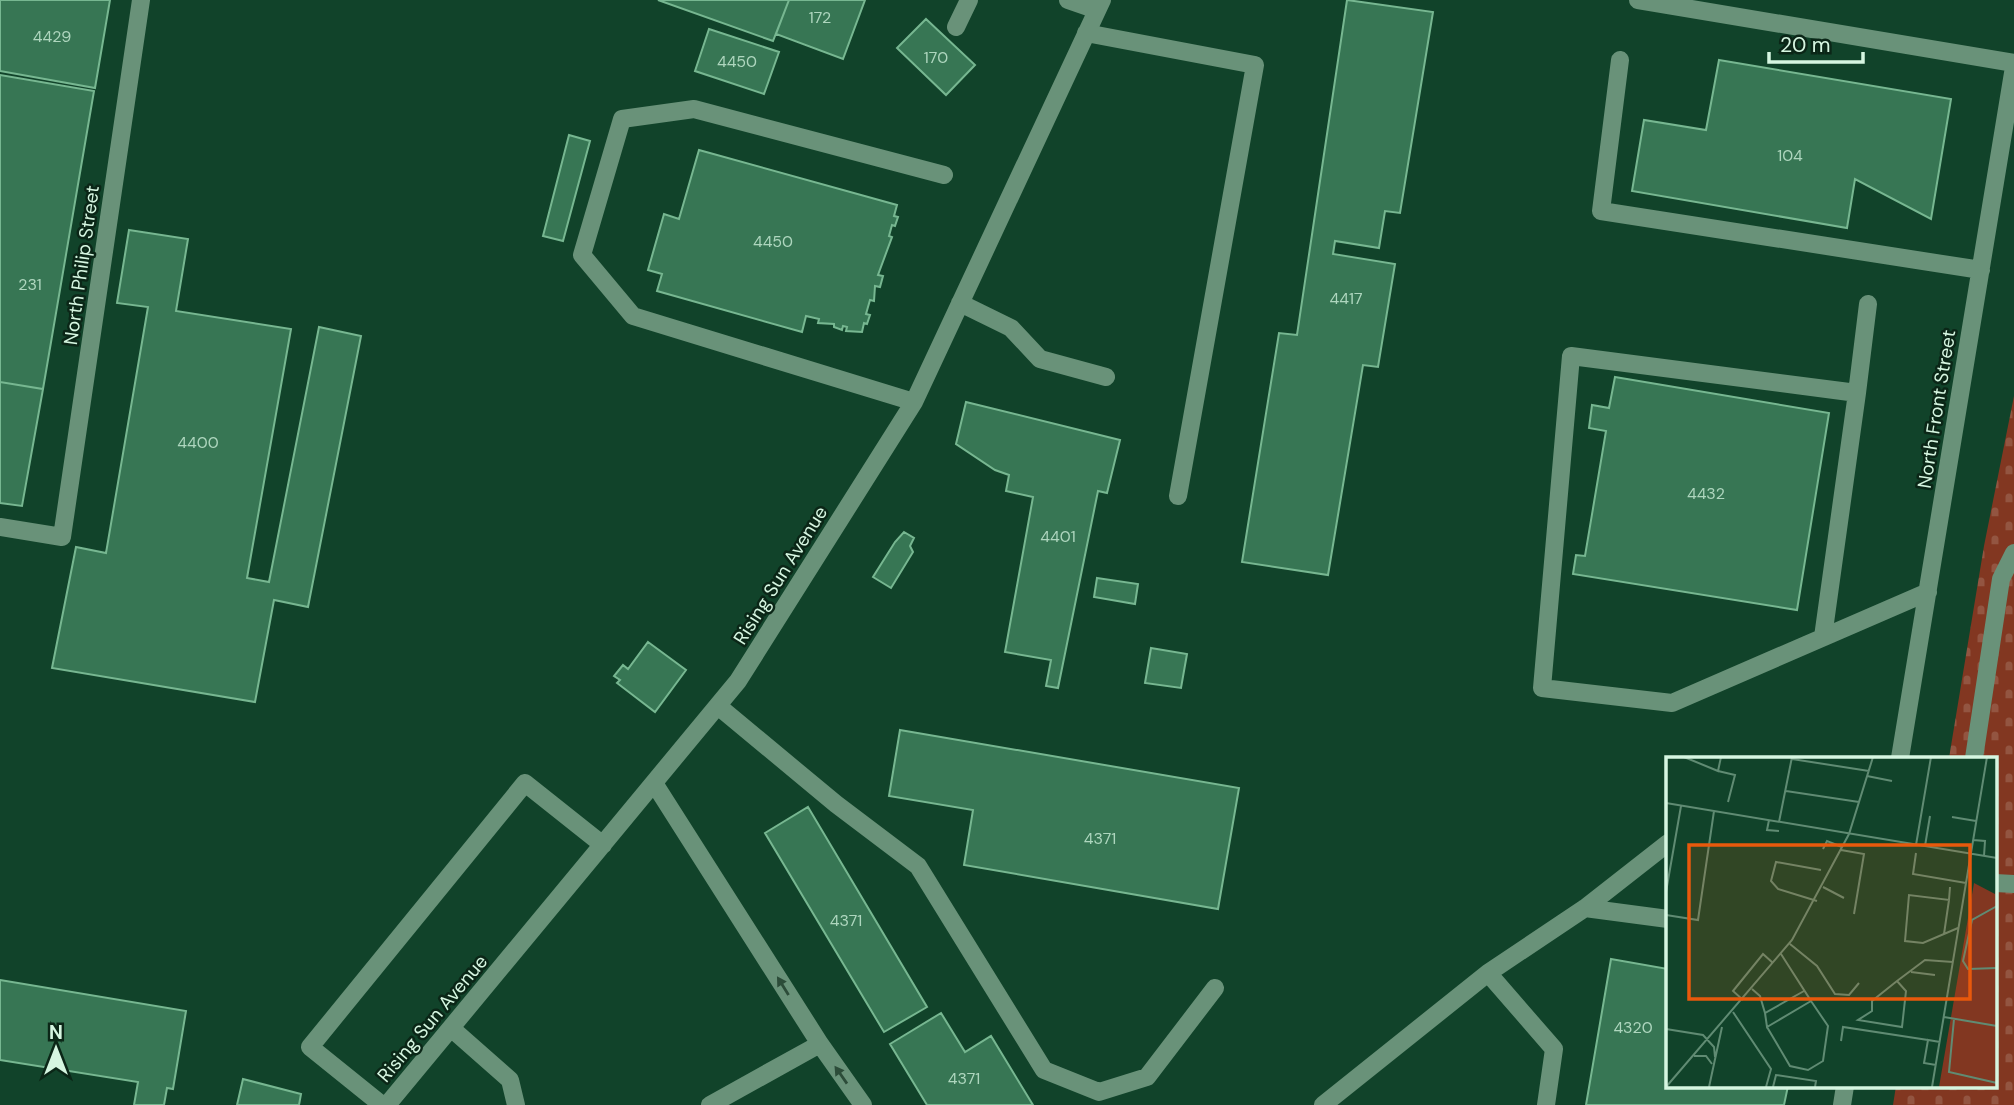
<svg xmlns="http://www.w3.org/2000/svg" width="2014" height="1105" viewBox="0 0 2014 1105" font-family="'DM Sans',sans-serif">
	<defs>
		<pattern id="cemetery-stones" width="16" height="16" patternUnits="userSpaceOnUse" patternTransform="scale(1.75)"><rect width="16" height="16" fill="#823721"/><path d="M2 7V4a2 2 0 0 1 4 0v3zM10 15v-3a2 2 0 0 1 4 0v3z" fill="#935541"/></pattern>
	</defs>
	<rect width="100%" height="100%" fill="#11432a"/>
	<path fill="url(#cemetery-stones)" d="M 2014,396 L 2014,1105 L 1893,1105 L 1896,1086 L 1995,1086 L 1995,758 L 1949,758 L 1984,546 Z"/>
	<path fill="#377654" stroke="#77b791" stroke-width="2" d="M 0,0 L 110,0 L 95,88 L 0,71 Z
		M 658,0 L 789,0 L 773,41 Z
		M 789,0 L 865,0 L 843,59 L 776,34 Z
		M 1347,0 L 1433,12 L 1400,213 L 1385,211 L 1379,248 L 1335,241 L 1333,254 L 1395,264 L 1378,367 L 1363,365 L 1328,575 L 1242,562 L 1279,333 L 1297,335 Z
		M 926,19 L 975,65 L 946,95 L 897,48 Z
		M 709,29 L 779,52 L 764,94 L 695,71 Z
		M 1719,60 L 1951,99 L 1931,219 L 1855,179 L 1847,228 L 1632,191 L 1644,120 L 1706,130 Z
		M 0,75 L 94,91 L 43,389 L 0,382 Z
		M 569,135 L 590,141 L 563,241 L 543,236 Z
		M 699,150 L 897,205 L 894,216 L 898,217 L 895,226 L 892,225 L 889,236 L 892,237 L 878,275 L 883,276 L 880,287 L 875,286 L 874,301 L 870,300 L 866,314 L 870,315 L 867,324 L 864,323 L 862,332 L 846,331 L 847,327 L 843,326 L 842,330 L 834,327 L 834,324 L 818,323 L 819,319 L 806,316 L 802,332 L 657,291 L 662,274 L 648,270 L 664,214 L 679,219 Z
		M 129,230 L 188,239 L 176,311 L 291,329 L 247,578 L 269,582 L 319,327 L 361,336 L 308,607 L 274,600 L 255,702 L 52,668 L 76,547 L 106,553 L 148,307 L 117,303 Z
		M 1615,377 L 1829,413 L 1797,610 L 1573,574 L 1576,555 L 1585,556 L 1606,431 L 1589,428 L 1592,405 L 1609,408 Z
		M 0,382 L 43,389 L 22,506 L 0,503 Z
		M 966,402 L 1120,440 L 1107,493 L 1098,491 L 1058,688 L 1046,686 L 1051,660 L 1005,652 L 1033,497 L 1006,491 L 1009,475 L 995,470 L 956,444 Z
		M 904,532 L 914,538 L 910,546 L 913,552 L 891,588 L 873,577 L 895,542 Z
		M 1097,578 L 1138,584 L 1135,604 L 1094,597 Z
		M 648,642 L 686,670 L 655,712 L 617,683 L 620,680 L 614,676 L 623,665 L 628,669 Z
		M 1151,648 L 1187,654 L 1181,688 L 1145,683 Z
		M 900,730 L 1239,788 L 1218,909 L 964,865 L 973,810 L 889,796 Z
		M 808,807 L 927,1007 L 884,1032 L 765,833 Z
		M 1611,959 L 1668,969 L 1668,1086 L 1788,1086 L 1784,1105 L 1586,1105 Z
		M 0,980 L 186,1011 L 173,1089 L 167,1088 L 164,1105 L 134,1105 L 138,1082 L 0,1060 Z
		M 941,1013 L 965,1052 L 991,1036 L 1033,1105 L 927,1105 L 890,1044 Z
		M 243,1079 L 301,1094 L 299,1105 L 237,1105 Z"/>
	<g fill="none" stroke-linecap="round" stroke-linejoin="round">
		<path stroke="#699279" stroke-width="18" d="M 1068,0 L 1097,10
			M 1638,0 L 2014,63
			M 956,27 L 969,0
			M 1086,33 L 1255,65 L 1178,496
			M 1620,60 L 1601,211 L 1981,270
			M 960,303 L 1011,328 L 1040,359 L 1106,377
			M 1868,304 L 1857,393 L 1571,356 L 1542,688 L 1672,703 L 1928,592
			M 914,402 L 633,316 L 582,255 L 622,119 L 694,109 L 944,175
			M 0,527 L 62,537 L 141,0
			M 1823,637 L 1857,393
			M 718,706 L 836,804 L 918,866 L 1044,1070 L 1099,1092 L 1147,1077 L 1215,988
			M 1900,758 L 2014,67
			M 1974,758 L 2001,579 L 2014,553
			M 654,783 L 820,1044 L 863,1105
			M 1995,883 L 2014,884
			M 1585,908 L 1668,919
			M 1488,973 L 1554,1049 L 1546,1105
			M 451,1028 L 510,1080 L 516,1105
			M 382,1105 L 310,1047 L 525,783 L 603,845
			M 387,1105 L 738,681 L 914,402 L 1102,0
			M 710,1105 L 820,1044
			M 1323,1105 L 1488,973 L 1585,908 L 1668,843
			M 1842,1105 L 1845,1086"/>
	</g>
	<defs><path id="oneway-solid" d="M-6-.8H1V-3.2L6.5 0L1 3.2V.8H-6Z" transform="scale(1.75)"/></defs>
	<g fill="#2c4c39">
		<use href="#oneway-solid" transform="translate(783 986) rotate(-122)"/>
		<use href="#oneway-solid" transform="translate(841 1075) rotate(-125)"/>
	</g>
	<g text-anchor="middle" stroke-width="5" stroke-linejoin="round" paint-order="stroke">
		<g font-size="16" fill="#aed6be">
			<text x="820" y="23">172</text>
			<text x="52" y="42">4429</text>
			<text x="936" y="63">170</text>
			<text x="737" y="67">4450</text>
			<text x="1790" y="161">104</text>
			<text x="773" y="247">4450</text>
			<text x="30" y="290">231</text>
			<text x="1346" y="304">4417</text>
			<text x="198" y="448">4400</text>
			<text x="1706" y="499">4432</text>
			<text x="1058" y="542">4401</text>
			<text x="1100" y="844">4371</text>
			<text x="846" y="926">4371</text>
			<text x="1633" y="1033">4320</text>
			<text x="964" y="1084">4371</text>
		</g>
		<g font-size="19" fill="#d6f6e1" stroke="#0b2617">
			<text transform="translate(81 265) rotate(-82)" y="7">North Philip Street</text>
			<text transform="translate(1936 409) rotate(-81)" y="7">North Front Street</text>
			<text transform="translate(780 575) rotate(-58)" y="7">Rising Sun Avenue</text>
			<text transform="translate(432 1018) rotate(-50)" y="7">Rising Sun Avenue</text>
		</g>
	</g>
	<g transform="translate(1666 757)">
		<rect width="331" height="331" fill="#11432a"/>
		<path d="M 308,126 L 329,137 L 331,130 L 331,330 L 273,330 Z" fill="#823721"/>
		<path fill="none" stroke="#608b73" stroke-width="2" d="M 18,0 L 52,14 L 55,0M 126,2 L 203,14M 52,14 L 69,18 L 62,45M 201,19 L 226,24M 120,34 L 193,45M 0,46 L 331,101M 286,60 L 310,64M 103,63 L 101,73 L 113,74M 113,65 L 126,0M 307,83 L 319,84 L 318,99M 250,88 L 265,0M 259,89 L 264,59M 157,92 L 161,84 L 176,90M 175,93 L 198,97 L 188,157M 250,96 L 247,117 L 300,126M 157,130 L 178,141M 284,130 L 283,143 L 243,138 L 239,184 L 257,186 L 292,171M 0,135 L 15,49M 151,144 L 112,132 L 105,124 L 110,105 L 155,113M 331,149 L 306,163 L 297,204 L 302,212 L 331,211M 0,158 L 32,163 L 48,54M 278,177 L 283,143M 124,187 L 151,209 L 169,237 L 183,238 L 193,226M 245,215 L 269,218M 231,224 L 240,234 L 236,270 L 192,263 L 206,254 L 206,244 L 231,224 L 259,203 L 287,205M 86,232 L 94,239 L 99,256 L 138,234M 77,243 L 67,234 L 97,197 L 107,206M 67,255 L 105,312 L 100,330M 99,256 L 101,270 L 145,244 L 115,197M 278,260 L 331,269M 288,262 L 283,315 L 331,326M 101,270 L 124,309 L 142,313 L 157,304 L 162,269 L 145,244M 0,272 L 37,278 L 48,290 L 49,300M 175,284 L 177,270 L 262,283M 28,299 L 40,299 L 46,307M 270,308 L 258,306 L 262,283 L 274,285M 0,330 L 126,183 L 183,77 L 207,0M 43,330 L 56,270M 107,330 L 110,318 L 150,324 L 149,330M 266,330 L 321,0"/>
		<path fill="#e8590c" fill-opacity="0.15" stroke="#e8590c" stroke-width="3.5" d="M 23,88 L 304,88 L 304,242 L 23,242 Z"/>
		<rect width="331" height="331" fill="none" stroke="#d6f6e1" stroke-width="3.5"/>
	</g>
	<g transform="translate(56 1049)" stroke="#0b2617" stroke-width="5" paint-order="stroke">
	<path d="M0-5L12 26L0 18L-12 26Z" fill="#d6f6e1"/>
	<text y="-10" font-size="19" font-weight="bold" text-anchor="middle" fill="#d6f6e1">N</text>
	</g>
	<path d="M1769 52v10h94v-10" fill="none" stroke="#d6f6e1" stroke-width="3.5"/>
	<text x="1780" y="52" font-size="21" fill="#d6f6e1" stroke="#0b2617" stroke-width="5" paint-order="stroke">20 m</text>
</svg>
